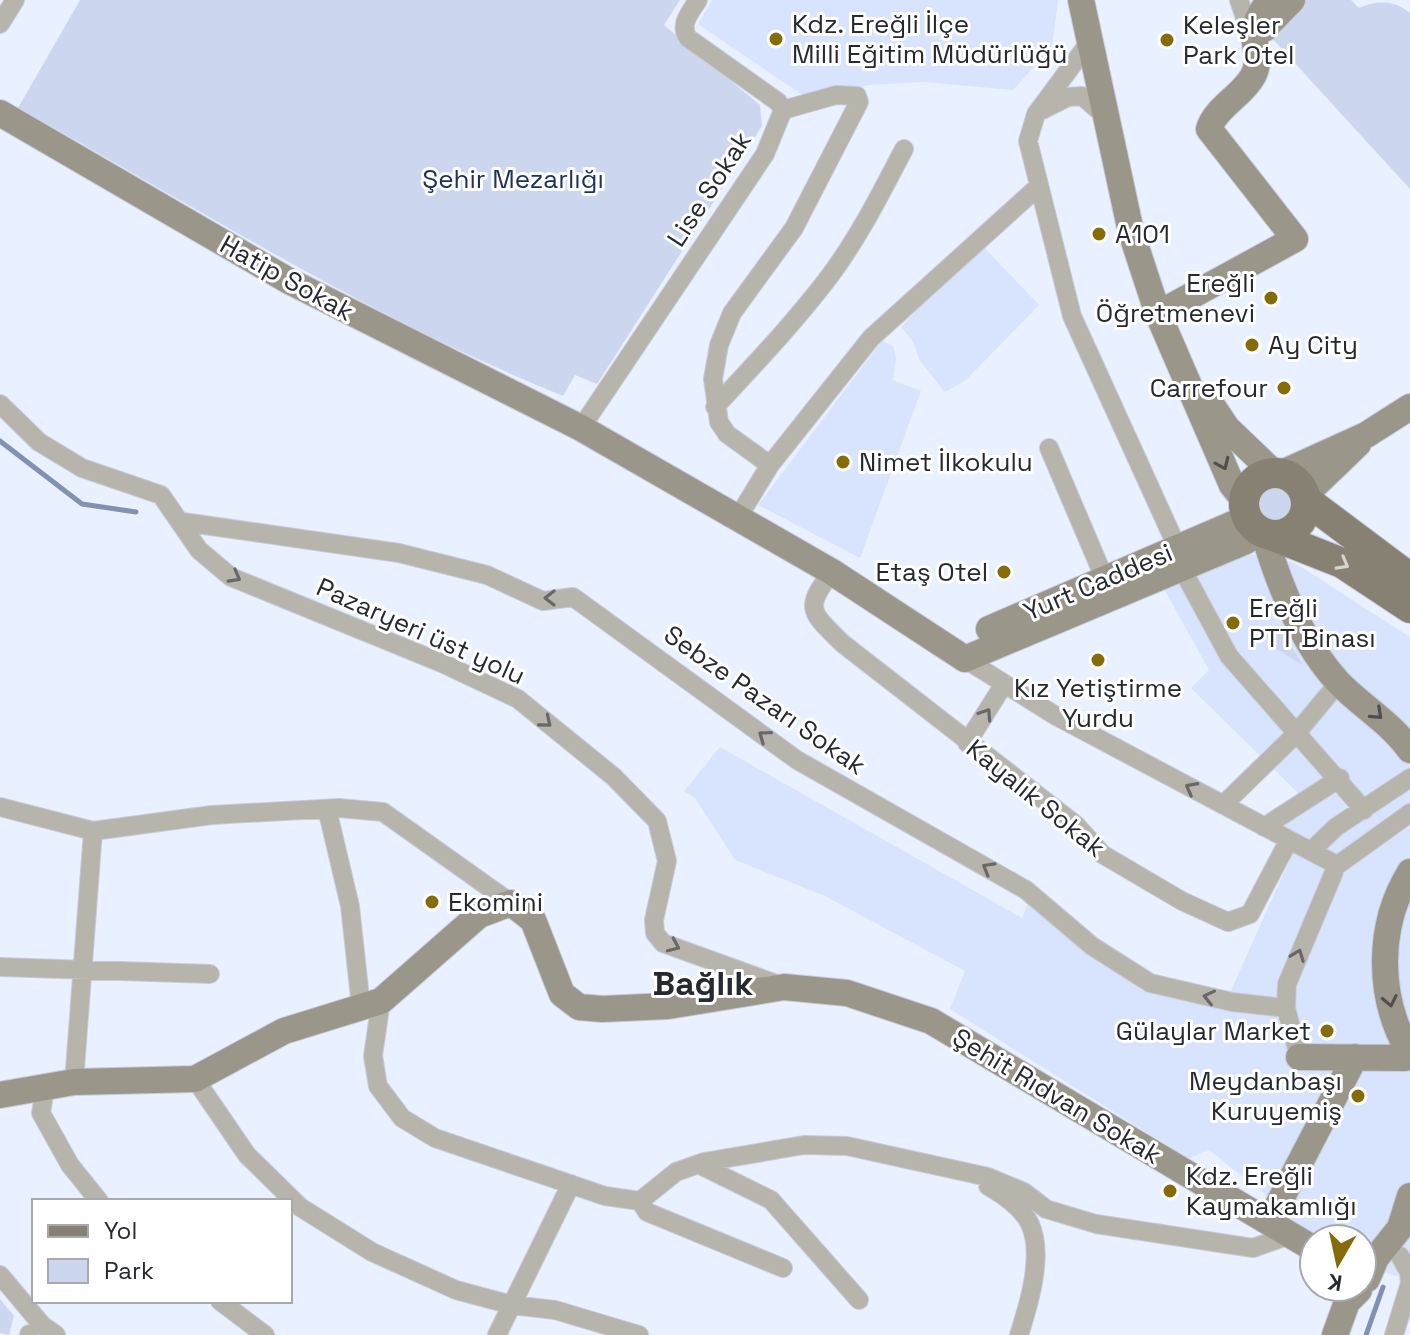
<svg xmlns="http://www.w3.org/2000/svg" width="1410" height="1335" viewBox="0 0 1410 1335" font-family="'Space Grotesk',sans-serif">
	<rect width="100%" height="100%" fill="#e9f0ff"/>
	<path fill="#d8e4fd" d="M 712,0 L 1058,0 L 1052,47 L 1013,90 L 923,82 L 870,85 L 804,96 L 698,24 Z
		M 979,242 L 1039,305 L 966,380 L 945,392 L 920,361 L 913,342 L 901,327 Z
		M 882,341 L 893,346 L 896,358 L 893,380 L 921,391 L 860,558 L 758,505 Z
		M 1272,554 L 1298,565 L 1410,637 L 1410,1263 L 1403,1278 L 1362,1265 L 1362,1239 L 1314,1239 L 1290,1235 L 1277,1204 L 1208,1149 L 1189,1159 L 950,1009 L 965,971 L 825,896 L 735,860 L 695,798 L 684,791 L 720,747 L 1022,918 L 1028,902 L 1143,991 L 1224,1006 L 1299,839 L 1265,823 L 1302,797 L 1191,688 L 1209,670 L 1163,587 L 1247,555 Z"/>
	<path fill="#ccd7ef" d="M 80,0 L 680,0 L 664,25 L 760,105 L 762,126 L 597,384 L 575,375 L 563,396 C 372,319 198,208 18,108 Z
		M 1302,0 L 1351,0 L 1359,8 C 1376,0 1395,0 1410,13 L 1410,189 L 1269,35 Z
		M1259 504a16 16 0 1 1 32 0a16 16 0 1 1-32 0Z
		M 1278,626 L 1303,665 L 1275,648 L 1261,632 Z
		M 0,1299 L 14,1316 L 9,1335 L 0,1333 Z"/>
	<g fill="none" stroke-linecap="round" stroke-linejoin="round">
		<path stroke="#8291b2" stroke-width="5" d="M 0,441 L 82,504 L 136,512
			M 1366,1335 L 1383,1287"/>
		<defs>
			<path id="street" d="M 1239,0 L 1252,38
				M 0,24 L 15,0
				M 1088,44 L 1036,114 L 1028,141 L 1072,316 L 1178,549 L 1181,567 L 1229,656 L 1364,810
				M 1042,110 L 1068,97 L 1082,96 L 1104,115
				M 0,404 L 39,442 L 82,468 L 161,495 L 199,550 L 231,577 L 444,664 L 518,699 L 614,777 L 657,821 L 667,861 L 654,920 L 655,933 L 663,943 L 782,986
				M 715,407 C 754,365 794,323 829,277 C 859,237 881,193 904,149
				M 581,428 L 765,154 L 783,110 L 778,102 L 688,38 C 679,24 690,13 698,0
				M 1049,448 L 1109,589
				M 770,465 L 727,434 L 719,422 L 713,379 L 719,345 L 732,313 L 794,228 L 859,102 L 857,96 L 836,95 L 783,110
				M 737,519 L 770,465 L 871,338 L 1039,186
				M 183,522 L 399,553 L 487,575 L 543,601 L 573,597 L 797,760 L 1026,890 L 1092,946 L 1150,983 L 1232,1002 L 1286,1008
				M 832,572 C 803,609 811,612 842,643 L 1076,825 L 1102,854 L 1182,901 L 1228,922 L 1250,914 L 1289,840
				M 965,659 L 1056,716 L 1333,863 L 1334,872 L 1287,984 L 1286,1008 L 1299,1057
				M 967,743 L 1004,684
				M 1223,805 L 1295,735 L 1339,682
				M 0,807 L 93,831 L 212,815 L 339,808 L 383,812 L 511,903
				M 327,809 L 350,906 L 361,1007
				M 1264,827 L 1340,778
				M 1311,851 L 1336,827 L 1410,778
				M 1335,867 L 1410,813
				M 0,967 L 210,974
				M 381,1001 L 373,1056 L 378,1086 L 402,1118 L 435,1138 L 605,1196 L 640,1201 L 676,1172 L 704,1162 L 804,1145 L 847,1146 L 988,1177 L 1024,1192 L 1046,1209 L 1096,1224 L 1253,1248 L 1290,1235
				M 195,1079 L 247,1155 L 300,1207 L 372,1252 L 456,1290 L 512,1305 L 555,1310 L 639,1335
				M 74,1082 L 93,831
				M 45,1088 L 41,1113 L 70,1165 L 99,1201
				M 698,1164 L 771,1200 L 859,1300
				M 988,1186 C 1003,1195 1022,1207 1030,1224 C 1044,1255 1029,1304 1019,1335
				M 640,1201 L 647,1212 L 783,1268
				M 1400,1256 L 1409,1272 L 1410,1284
				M 0,1275 L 42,1325 L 56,1335
				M 220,1301 L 265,1335
				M 29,1335 L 29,1334
				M 497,1335 L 571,1184
				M 1394,1335 L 1410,1283"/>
			<path id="secondary" d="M 1081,0 L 1131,232 L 1158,314 L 1232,485 L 1244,500
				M 1264,29 L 1292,0
				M 0,113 L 289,281 L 581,428 L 832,572 L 965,659 L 1246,541 L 1257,530
				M 1158,314 L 1295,239 L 1209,129 C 1215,108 1242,96 1253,76 C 1266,51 1239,37 1270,0
				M 1209,401 L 1227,428 L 1273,472
				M 1282,473 L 1366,435 L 1410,407
				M 1305,495 L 1358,444
				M 1264,534 C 1279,585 1301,642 1338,682 C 1361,706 1390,722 1410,750
				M 989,629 L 1247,518
				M 1408,1050 C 1377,996 1377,925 1410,872
				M 1299,1057 L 1405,1058
				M 0,1095 L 74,1082 L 195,1079 L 284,1031 L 381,1001 L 479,915 L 511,903 L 533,920 L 562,994 L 579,1007 L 602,1009 L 668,1006 L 784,987 L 847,993 L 931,1021 L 1314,1249
				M 1269,1222 L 1355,1057
				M 1362,1275 L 1367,1279 L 1376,1258 L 1400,1228 L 1410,1196
				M 1335,1335 L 1347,1302 L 1359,1290 L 1356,1287"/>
			<path id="primary" d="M1244 504a31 31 0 1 1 62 0a31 31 0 1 1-62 0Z
				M 1306,500 L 1410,578
				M 1271,535 L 1342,563 L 1410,608"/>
		</defs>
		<use href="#street" stroke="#c6ccda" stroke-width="20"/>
		<use href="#secondary" stroke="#c6ccda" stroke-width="28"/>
		<use href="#primary" stroke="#c6ccda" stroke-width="32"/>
		<use href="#street" stroke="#b6b4ab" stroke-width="18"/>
		<use href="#secondary" stroke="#9a968a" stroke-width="26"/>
		<use href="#primary" stroke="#868172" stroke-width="30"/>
	</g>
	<defs><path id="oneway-chevron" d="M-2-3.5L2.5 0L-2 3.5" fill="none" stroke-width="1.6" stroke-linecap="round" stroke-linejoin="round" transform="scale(2)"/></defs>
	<g stroke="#4f4f50">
		<use href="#oneway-chevron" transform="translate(1223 464) rotate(66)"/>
		<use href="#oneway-chevron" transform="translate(1377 714) rotate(43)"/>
		<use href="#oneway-chevron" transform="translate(1390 1001) rotate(78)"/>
	</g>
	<use stroke="#d5d3ce" href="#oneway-chevron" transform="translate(1343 564) rotate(29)"/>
	<g stroke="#676867">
		<use href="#oneway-chevron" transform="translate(235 577) rotate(29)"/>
		<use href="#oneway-chevron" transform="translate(550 598) rotate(-180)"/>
		<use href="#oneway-chevron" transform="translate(986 714) rotate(-57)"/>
		<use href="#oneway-chevron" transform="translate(546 722) rotate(39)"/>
		<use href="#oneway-chevron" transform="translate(764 736) rotate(-144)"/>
		<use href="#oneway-chevron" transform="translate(1191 788) rotate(-152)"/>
		<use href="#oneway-chevron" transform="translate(988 868) rotate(-150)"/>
		<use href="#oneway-chevron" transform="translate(674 946) rotate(24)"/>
		<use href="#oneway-chevron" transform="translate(1298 955) rotate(-69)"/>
		<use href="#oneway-chevron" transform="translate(1209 997) rotate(-167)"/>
	</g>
	<g fill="#856c09" stroke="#fff" stroke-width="3">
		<circle cx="776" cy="39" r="8"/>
		<circle cx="1167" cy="40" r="8"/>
		<circle cx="1099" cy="234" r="8"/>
		<circle cx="1271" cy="298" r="8"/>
		<circle cx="1252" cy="345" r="8"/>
		<circle cx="1284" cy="388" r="8"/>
		<circle cx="843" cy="462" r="8"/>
		<circle cx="1004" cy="572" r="8"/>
		<circle cx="1233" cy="623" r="8"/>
		<circle cx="1098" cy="660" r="8"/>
		<circle cx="432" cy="902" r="8"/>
		<circle cx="1327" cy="1031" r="8"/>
		<circle cx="1358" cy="1096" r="8"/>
		<circle cx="1170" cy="1191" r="8"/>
	</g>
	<g text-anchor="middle" stroke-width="6" stroke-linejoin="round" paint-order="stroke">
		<g font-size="26" fill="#262930" stroke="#fff" text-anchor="start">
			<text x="792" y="33">Kdz. Ereğli İlçe<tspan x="792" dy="30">Milli Eğitim Müdürlüğü</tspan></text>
			<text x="1183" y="34">Keleşler<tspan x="1183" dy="30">Park Otel</tspan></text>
			<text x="1115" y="243">A101</text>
			<text x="1255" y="292" text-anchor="end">Ereğli<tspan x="1255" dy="30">Öğretmenevi</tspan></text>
			<text x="1268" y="354">Ay City</text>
			<text x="1268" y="397" text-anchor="end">Carrefour</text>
			<text x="859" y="471">Nimet İlkokulu</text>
			<text x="988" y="581" text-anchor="end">Etaş Otel</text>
			<text x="1249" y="617">Ereğli<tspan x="1249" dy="30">PTT Binası</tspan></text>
			<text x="1098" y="697" text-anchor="middle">Kız Yetiştirme<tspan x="1098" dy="30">Yurdu</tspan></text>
			<text x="448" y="911">Ekomini</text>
			<text x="1311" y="1040" text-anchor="end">Gülaylar Market</text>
			<text x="1342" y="1090" text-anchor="end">Meydanbaşı<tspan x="1342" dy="30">Kuruyemiş</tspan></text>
			<text x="1186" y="1185">Kdz. Ereğli<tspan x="1186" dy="30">Kaymakamlığı</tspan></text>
		</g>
		<g font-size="26" fill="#20315e" stroke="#fff">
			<text x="513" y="188">Şehir Mezarlığı</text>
		</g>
		<g font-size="26" fill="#262930" stroke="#fff">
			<text transform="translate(709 189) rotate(-57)" y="9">Lise Sokak</text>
			<text transform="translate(287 278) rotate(29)" y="9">Hatip Sokak</text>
			<text transform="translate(1098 582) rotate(-23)" y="9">Yurt Caddesi</text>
			<text transform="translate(421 631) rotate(24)" y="9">Pazaryeri üst yolu</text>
			<text transform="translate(765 700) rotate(35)" y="9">Sebze Pazarı Sokak</text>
			<text transform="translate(1036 798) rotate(39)" y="9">Kayalık Sokak</text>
			<text transform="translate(1057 1096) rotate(31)" y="9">Şehit Rıdvan Sokak</text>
		</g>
		<g font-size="34" font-weight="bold" fill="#262930" stroke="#fff">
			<text x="703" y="995">Bağlık</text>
		</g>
	</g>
	<rect x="32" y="1199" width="260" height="104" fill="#ffffff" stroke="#a8a9ac" stroke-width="2"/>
	<rect x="48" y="1225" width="40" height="12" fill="#868172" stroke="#a8a9ac" stroke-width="2"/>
	<text x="104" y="1239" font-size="24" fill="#262930">Yol</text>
	<rect x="48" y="1259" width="40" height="24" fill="#ccd7ef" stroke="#a8a9ac" stroke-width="2"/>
	<text x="104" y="1279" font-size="24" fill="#262930">Park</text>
	<g transform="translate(1338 1263) rotate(189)"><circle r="38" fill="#ffffff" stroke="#a8a9ac" stroke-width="2"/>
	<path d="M0-6L14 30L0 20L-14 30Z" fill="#856c09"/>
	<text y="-12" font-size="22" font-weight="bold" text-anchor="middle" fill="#262930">K</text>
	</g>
</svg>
